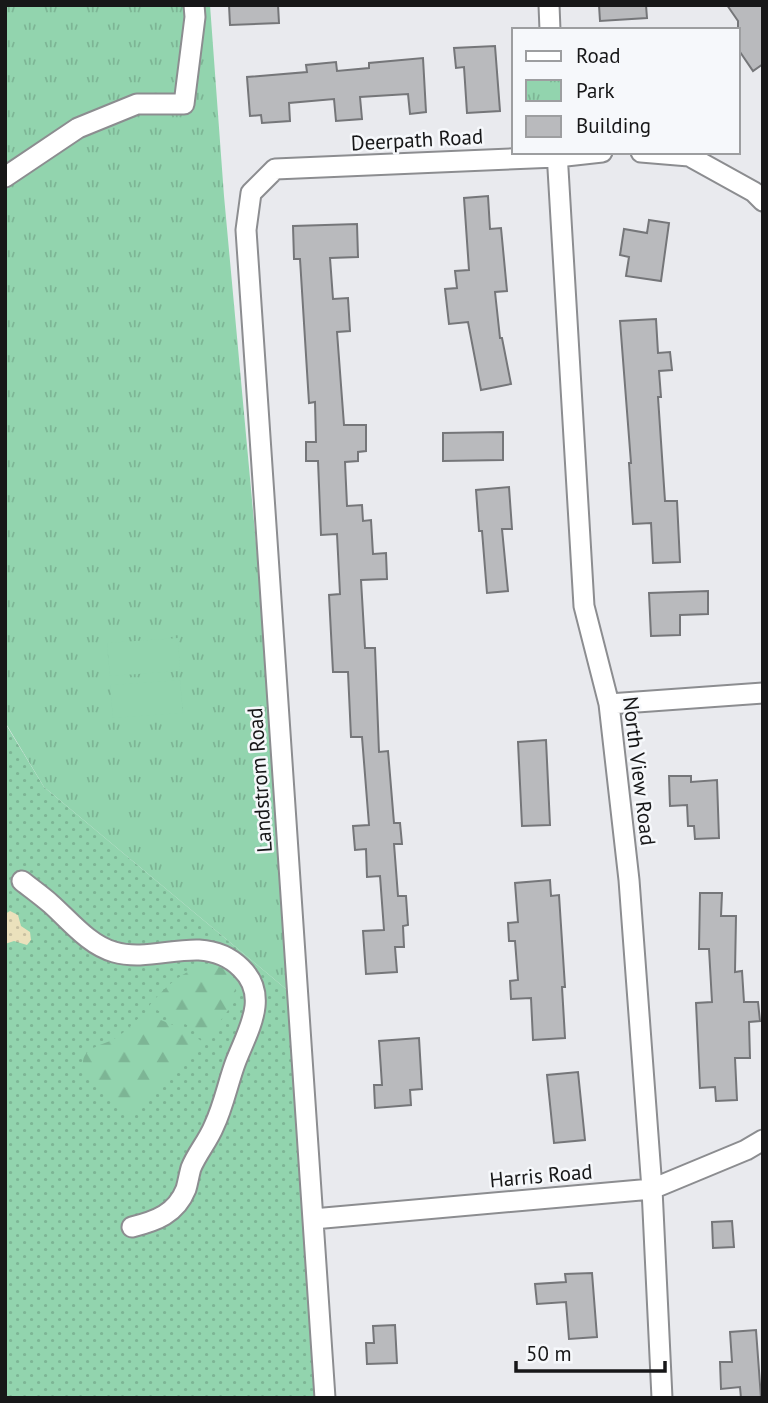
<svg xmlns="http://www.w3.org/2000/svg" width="768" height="1403" viewBox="0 0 768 1403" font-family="'PT Sans',sans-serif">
	<defs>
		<pattern id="grass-dots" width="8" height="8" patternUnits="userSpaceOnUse" patternTransform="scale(1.75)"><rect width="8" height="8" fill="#92d4ae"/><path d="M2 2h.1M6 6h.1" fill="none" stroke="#7db595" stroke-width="1.8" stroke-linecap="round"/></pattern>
		<pattern id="forest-firs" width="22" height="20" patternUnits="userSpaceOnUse" patternTransform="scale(1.75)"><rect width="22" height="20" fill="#92d4ae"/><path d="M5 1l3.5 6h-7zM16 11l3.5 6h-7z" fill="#7db595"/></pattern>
		<pattern id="sand-dots" width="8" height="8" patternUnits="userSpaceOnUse" patternTransform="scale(1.75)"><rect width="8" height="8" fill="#ebe1bc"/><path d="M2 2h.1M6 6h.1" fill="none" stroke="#c9c0a1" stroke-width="1.8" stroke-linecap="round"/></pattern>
		<pattern id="park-tufts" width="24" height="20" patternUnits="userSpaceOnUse" patternTransform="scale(1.75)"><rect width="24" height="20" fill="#92d4ae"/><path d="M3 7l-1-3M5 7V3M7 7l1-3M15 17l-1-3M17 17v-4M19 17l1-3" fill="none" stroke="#7db595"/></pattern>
	</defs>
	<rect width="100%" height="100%" fill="#e9eaee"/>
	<path fill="url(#grass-dots)" d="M 5,723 L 44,787 L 298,999 L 321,1398 L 5,1398 Z"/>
	<path fill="url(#forest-firs)" d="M 208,964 L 226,969 L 235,983 L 235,1001 L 209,1036 L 149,1006 C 166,986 182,971 208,964 Z
		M 144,1013 L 180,1028 L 205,1043 L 180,1069 L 125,1116 L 84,1071 C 78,1048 99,1047 114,1039 C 125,1033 135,1021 144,1013 Z"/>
	<path fill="url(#sand-dots)" d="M 10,911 L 18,915 L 21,926 L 30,932 L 31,940 L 27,945 L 14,941 L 5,944 L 5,914 Z"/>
	<path fill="url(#park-tufts)" d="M 5,5 L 210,5 L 224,196 L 298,999 L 44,787 L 5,722 Z"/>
	<path fill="#92d4ae" d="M 178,638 L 180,671 L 110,676 L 107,643 Z
		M 180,680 L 183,713 L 113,718 L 110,685 Z"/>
	<path fill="#b9babd" stroke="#757679" stroke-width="2" d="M 229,5 L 278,5 L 279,23 L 230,25 Z
		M 599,5 L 646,5 L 647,18 L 600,21 Z
		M 727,5 L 763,5 L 763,64 L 753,71 L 738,49 L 738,21 Z
		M 495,46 L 500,111 L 467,113 L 464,67 L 456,68 L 454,48 Z
		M 423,58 L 426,112 L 410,114 L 408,94 L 360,97 L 362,119 L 336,121 L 334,99 L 289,103 L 290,121 L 262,123 L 261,115 L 250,116 L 247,77 L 307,72 L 306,65 L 336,62 L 337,71 L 369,68 L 369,63 Z
		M 488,196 L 490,229 L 501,228 L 507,291 L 495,292 L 500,338 L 502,338 L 511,384 L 481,390 L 468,322 L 449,324 L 445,289 L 457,288 L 455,271 L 469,270 L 464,198 Z
		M 649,220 L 669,223 L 661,281 L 626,276 L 629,257 L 620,255 L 624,229 L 647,233 Z
		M 357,224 L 358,257 L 330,258 L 333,299 L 348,298 L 350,331 L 337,332 L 344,425 L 366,425 L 366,451 L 358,452 L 358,461 L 345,462 L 347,506 L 362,505 L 363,521 L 371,520 L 373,554 L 386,553 L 387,579 L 361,580 L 365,648 L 375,648 L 379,752 L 388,751 L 394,823 L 400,823 L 402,844 L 394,844 L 398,896 L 406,896 L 408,925 L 403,926 L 404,947 L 395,947 L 397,972 L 366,974 L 363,931 L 384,930 L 380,876 L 367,877 L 366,849 L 355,850 L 353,826 L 369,825 L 362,737 L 351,737 L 348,672 L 333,672 L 329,595 L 340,594 L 337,534 L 321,535 L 318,461 L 306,461 L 306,442 L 316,442 L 315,402 L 309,403 L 300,259 L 294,259 L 293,226 Z
		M 656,319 L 658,353 L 670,352 L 672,370 L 659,371 L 661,397 L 658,397 L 665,501 L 677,501 L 680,562 L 653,563 L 651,523 L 633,524 L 629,463 L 631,463 L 620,321 Z
		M 503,432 L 503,460 L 443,461 L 443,433 Z
		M 509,487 L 512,529 L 502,529 L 508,591 L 487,593 L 482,531 L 479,531 L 476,490 Z
		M 708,591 L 708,614 L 680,615 L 680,635 L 651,636 L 649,593 Z
		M 546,740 L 550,825 L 522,826 L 518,742 Z
		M 669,776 L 691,776 L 691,782 L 717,780 L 719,838 L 695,839 L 694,826 L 688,826 L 687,805 L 670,806 Z
		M 550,880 L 551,896 L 559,895 L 565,987 L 562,987 L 565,1038 L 533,1040 L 531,998 L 511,999 L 510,981 L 518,980 L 515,941 L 509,941 L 508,923 L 518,922 L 515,883 Z
		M 700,893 L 722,893 L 721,916 L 736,916 L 735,972 L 742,971 L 744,1002 L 758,1002 L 760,1021 L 749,1022 L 750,1058 L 735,1058 L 737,1100 L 716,1101 L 715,1087 L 700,1088 L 696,1003 L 712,1002 L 709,949 L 699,949 Z
		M 419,1038 L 422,1089 L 410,1090 L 411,1105 L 375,1108 L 374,1085 L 382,1085 L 379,1041 Z
		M 578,1072 L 585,1140 L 554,1143 L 547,1075 Z
		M 732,1221 L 734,1247 L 713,1248 L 712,1222 Z
		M 592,1273 L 597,1337 L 569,1339 L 566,1302 L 537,1304 L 535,1284 L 566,1282 L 565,1274 Z
		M 395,1325 L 397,1363 L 367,1364 L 366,1343 L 374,1343 L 373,1326 Z
		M 756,1330 L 761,1398 L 741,1398 L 740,1387 L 721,1389 L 720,1362 L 732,1362 L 730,1332 Z"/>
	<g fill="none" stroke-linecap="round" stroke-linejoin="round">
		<defs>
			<path id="minor" d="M 549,5 L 550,30
				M 557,152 L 584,606 L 609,704 L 629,880 L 652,1189 L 662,1398
				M 641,152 L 689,156 L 754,192 L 763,201
				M 5,177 L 78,128 L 137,104 L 184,104 L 195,17 L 194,5
				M 609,704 L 763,693
				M 22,881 C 32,889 42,896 51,904 C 70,921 89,945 114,952 C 142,960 171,949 199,950 C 216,951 229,956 241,968 C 270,996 248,1030 236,1061 C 228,1082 224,1105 214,1126 C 208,1141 197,1153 191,1168 C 189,1175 188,1182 186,1189 C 176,1214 156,1221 132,1227
				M 313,1219 L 652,1189 L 746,1150 L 763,1140
				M 325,1398 L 246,230 L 251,193 L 275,169 L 557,157 L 602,152"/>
		</defs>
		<use href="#minor" stroke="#8c8d90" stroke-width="23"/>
		<use href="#minor" stroke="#fff" stroke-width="19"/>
	</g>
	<g text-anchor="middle" stroke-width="5" stroke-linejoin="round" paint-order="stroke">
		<g font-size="21" fill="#171718" stroke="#f6f8fb">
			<text transform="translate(417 140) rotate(-3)" y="7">Deerpath Road</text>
			<text transform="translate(639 771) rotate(83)" y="7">North View Road</text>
			<text transform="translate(260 780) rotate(-94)" y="7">Landstrom Road</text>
			<text transform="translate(541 1176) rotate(-5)" y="7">Harris Road</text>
		</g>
	</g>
	<rect width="768" height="1403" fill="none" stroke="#171718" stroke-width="14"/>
	<rect x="512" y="28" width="228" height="126" fill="#f6f8fb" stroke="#9d9ea0" stroke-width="2"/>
	<rect x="526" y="51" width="35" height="10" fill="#ffffff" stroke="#9d9ea0" stroke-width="2"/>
	<text x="576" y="63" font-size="21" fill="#171718">Road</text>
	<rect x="526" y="80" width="35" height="21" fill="url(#park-tufts)" stroke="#9d9ea0" stroke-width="2"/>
	<text x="576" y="98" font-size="21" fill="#171718">Park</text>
	<rect x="526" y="116" width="35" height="21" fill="#b9babd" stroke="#9d9ea0" stroke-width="2"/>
	<text x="576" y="133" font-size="21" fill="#171718">Building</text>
	<path d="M516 1361v10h149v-10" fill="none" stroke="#171718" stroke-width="3.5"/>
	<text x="526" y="1361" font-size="21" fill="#171718" stroke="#f6f8fb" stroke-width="5" paint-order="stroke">50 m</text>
</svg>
